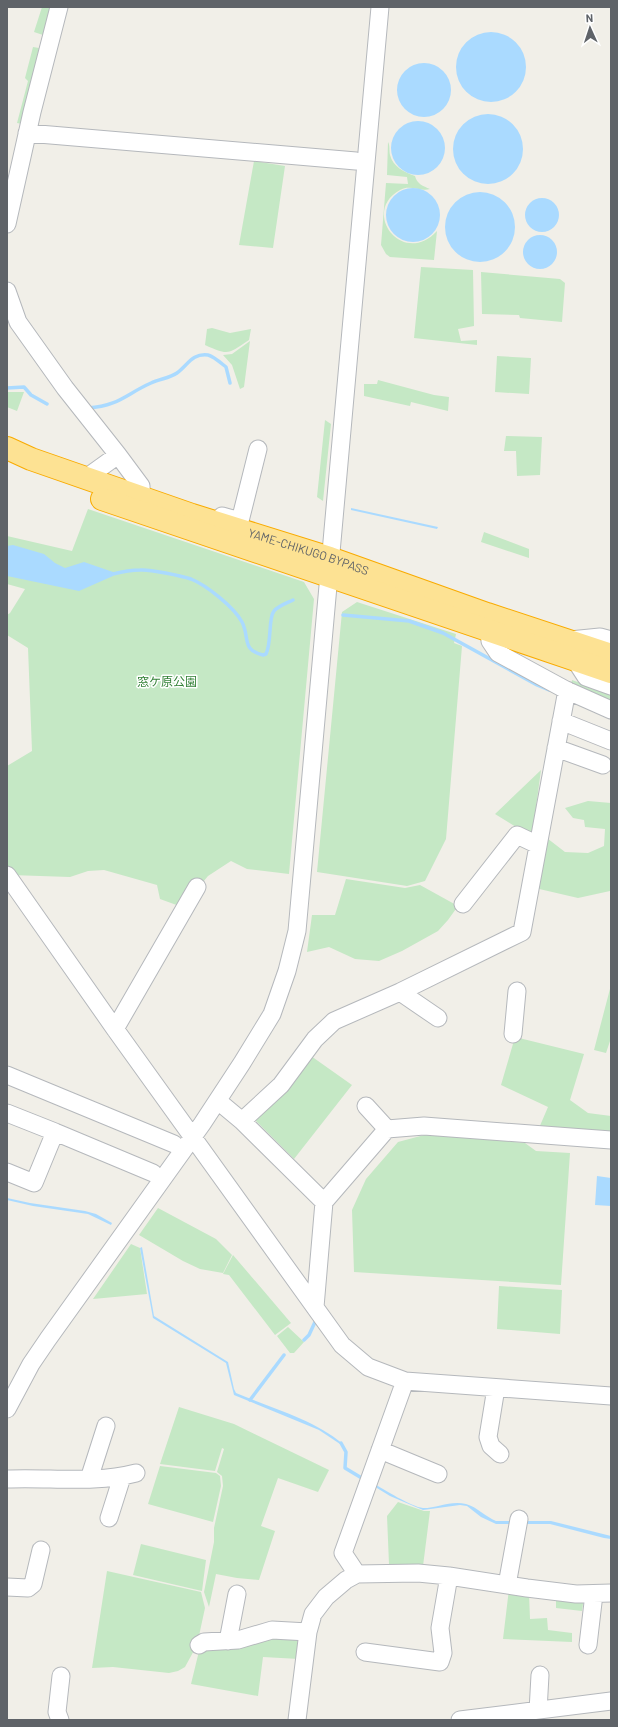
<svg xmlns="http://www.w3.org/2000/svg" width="618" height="1727" viewBox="0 0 618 1727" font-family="Barlow,'Noto Sans JP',sans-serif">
	<rect width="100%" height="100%" fill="#f1efe8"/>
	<path fill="#c5e8c5" d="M 42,7 L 50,7 L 43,35 L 34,32 Z
		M 33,47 L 39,48 L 22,124 L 17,123 L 28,81 L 25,78 Z
		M 388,142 C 390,145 389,150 390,155 C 393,167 404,172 415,176 C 417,184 423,186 430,189 C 420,192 410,184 400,190 C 360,212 403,268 437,231 L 434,260 L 390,257 L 386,254 L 381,245 L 386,183 L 408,184 L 407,177 L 387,175 Z
		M 254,161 L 285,166 L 273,248 L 239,245 Z
		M 421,267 L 473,270 L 474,326 L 458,329 L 461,341 L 477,340 L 477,345 L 414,338 Z
		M 481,272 L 560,279 L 565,283 L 562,322 L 520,318 L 519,315 L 482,314 Z
		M 212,328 L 230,333 L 251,329 L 249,340 C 228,354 229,356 205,345 L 207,329 Z
		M 250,341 L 244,387 L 240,389 L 232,365 L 223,355 L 232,354 Z
		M 497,356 L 531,358 L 529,394 L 495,392 Z
		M 378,380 L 434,395 L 449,397 L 448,411 L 411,402 L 410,406 L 364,396 L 364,384 L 377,384 Z
		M 7,392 L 24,392 L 17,411 L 7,407 Z
		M 325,420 L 331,424 L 323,501 L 317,497 Z
		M 506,436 L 542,437 L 540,475 L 517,476 L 516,451 L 504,451 Z
		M 88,509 L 304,582 L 314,599 L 289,874 L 247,869 L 231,861 L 208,876 L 182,907 L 160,899 L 157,885 L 104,870 L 88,871 L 70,877 L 11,875 L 7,868 L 7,766 L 32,751 L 28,648 L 7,635 L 7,615 L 10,613 L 25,589 L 7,584 L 7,536 L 72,551 Z
		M 484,532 L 529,549 L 529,558 L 481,542 Z
		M 357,602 L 456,634 L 454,643 L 462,646 L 446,839 L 425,881 L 407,886 L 317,872 L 342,612 Z
		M 572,680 L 611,694 L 611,703 L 571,685 Z
		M 541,770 L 532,837 L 495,814 Z
		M 588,801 L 611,803 L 610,891 L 578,898 L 535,888 L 543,835 L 565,852 L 588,853 L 604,846 L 605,829 L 585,827 L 584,820 L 573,818 L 565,808 Z
		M 346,879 L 405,888 L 420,885 L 458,906 L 448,920 L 438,931 L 402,951 L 379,961 L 355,959 L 329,947 L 307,952 L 312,915 L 335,915 Z
		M 611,985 L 611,1038 L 606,1053 L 594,1050 Z
		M 515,1037 L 584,1054 L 570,1100 L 588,1113 L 611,1116 L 611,1136 L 539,1128 L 548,1107 L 501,1085 Z
		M 311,1056 L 352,1085 L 294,1159 L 253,1118 Z
		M 428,1134 L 525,1143 L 536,1151 L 570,1153 L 561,1285 L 354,1272 L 352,1210 L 366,1179 L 398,1142 Z
		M 158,1208 L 216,1239 L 232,1255 L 223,1273 L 200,1269 L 183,1261 L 139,1235 Z
		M 131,1244 L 140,1248 L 147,1294 L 93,1299 Z
		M 233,1255 L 291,1323 L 275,1335 L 229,1275 L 223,1274 Z
		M 499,1286 L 562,1290 L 560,1334 L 497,1329 Z
		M 288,1327 L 304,1342 L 294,1353 L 290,1353 L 277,1336 Z
		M 179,1407 L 234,1424 L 329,1470 L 318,1492 L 278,1478 L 261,1526 L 275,1531 L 259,1580 L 237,1578 L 216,1574 L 209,1607 L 204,1592 L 214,1542 L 214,1528 L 223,1486 L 222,1476 L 217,1472 L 224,1449 L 222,1448 L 215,1471 L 160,1464 Z
		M 160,1466 L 216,1473 L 220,1476 L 221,1486 L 213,1522 L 148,1504 Z
		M 398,1502 L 424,1511 L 430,1511 L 423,1566 L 389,1564 L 387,1516 Z
		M 141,1544 L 206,1560 L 202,1591 L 133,1575 Z
		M 107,1571 L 201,1592 L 205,1608 L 197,1645 L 185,1667 L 178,1671 L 169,1673 L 113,1667 L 92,1668 Z
		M 509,1589 L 529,1593 L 530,1619 L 547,1618 L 548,1630 L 572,1633 L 572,1642 L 503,1639 Z
		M 556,1597 L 584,1597 L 582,1611 L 556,1608 Z
		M 266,1637 L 300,1638 L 299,1659 L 263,1657 L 258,1696 L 191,1684 L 200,1647 Z"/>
	<path fill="#aadaff" d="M456 67a35 35 0 1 1 70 0a35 35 0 1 1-70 0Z
		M397 90a27 27 0 1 1 54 0a27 27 0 1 1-54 0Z
		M453 149a35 35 0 1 1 70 0a35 35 0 1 1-70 0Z
		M391 148a27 27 0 1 1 54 0a27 27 0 1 1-54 0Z
		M386 215a27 27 0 1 1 54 0a27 27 0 1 1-54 0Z
		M445 227a35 35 0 1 1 70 0a35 35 0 1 1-70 0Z
		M525 215a17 17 0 1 1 34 0a17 17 0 1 1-34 0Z
		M523 252a17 17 0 1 1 34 0a17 17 0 1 1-34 0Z
		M 351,508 L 438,527 L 437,529 L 351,510 Z
		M 13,545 L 44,554 L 55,563 L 65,568 L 84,562 L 113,572 L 113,576 L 79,591 L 7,576 L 7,546 Z
		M 597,1176 L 611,1178 L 611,1206 L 595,1205 Z
		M 7,1198 L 30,1203 L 85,1211 L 96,1214 L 112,1223 L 111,1225 L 88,1214 L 33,1206 L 7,1200 Z
		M 142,1247 L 154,1316 L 228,1362 L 234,1389 L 236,1393 C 271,1408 313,1419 343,1444 L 343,1446 L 319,1430 L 234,1395 L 226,1363 L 153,1318 L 140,1248 Z
		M 373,1483 C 383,1489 412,1507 423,1508 C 438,1508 451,1500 466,1504 C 477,1507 486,1517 496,1521 L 551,1521 L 611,1536 L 611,1539 L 604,1538 L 550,1524 L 496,1524 L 481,1517 L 467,1506 L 460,1505 L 423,1510 L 390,1496 L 372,1485 Z"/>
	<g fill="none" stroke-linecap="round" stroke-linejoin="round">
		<path stroke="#aadaff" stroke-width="3.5" d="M 7,388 L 24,387 L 31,395 L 47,404
			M 88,408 C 119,406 126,394 151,383 C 159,379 170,378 177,373 C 188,365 192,353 208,355 C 213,356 221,363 226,367 L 230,383
			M 113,574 C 121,572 131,570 140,570 C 149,569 182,576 191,579 C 206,585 234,607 242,622 C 250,637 241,650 263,655 L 266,654 C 272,642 268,618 274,611 C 278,606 287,603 293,600
			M 343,615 L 409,621 L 443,633 L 537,685 L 549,690
			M 304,1340 L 309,1335 L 315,1322
			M 250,1400 L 284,1355
			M 341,1443 L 346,1452 L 345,1468 L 365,1480"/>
		<defs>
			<path id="minor" d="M 27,133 L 356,161
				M 7,224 L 32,112 L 59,7
				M 7,291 L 18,322 L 65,388 L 118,455 L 141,486 L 142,507
				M 86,478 L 118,455
				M 222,516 L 240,521 L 258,449
				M 488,620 L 490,641 L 498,653 L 566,690 L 611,710
				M 570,640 L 600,637 L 611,640
				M 575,660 L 586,677 L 611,686
				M 561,721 L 611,741
				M 556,748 L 603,765
				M 7,875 L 115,1029 L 342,1345 L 368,1367 L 405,1381 L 611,1396
				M 463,904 L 517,835 L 538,845
				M 400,992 L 438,1018
				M 115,1029 L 197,887
				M 513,1034 L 517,991
				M 7,1075 L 174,1144
				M 218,1101 L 242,1121 L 281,1085 L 315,1039 L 334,1021 L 400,992 L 522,932 L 567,690
				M 366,1106 L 387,1129
				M 7,1113 L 55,1132 L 34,1183 L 7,1172
				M 242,1121 L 324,1202
				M 55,1132 L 153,1173
				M 315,1307 L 324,1202 L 387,1129 L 424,1126 L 611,1140
				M 405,1381 L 343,1553 L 357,1574 L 418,1573 L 449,1576 L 527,1588 L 576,1594 L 611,1593
				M 496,1388 L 488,1437 L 491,1446 L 500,1454
				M 7,1409 L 31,1364 L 48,1339 L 202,1124 L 242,1063 L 272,1014 L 287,971 L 297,931 L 380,7
				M 380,1450 L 438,1474
				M 7,1479 C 50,1477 94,1484 136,1473
				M 89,1479 L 106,1426
				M 109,1518 L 122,1477
				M 507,1585 L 519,1519
				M 7,1587 L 28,1588 L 33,1584 L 41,1550
				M 228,1641 L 237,1594
				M 199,1645 L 204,1642 L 238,1640 L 272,1630 L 308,1632
				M 588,1645 L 594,1594
				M 365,1652 L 440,1662 L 443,1653 L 440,1628 L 449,1576
				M 538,1711 L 540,1675
				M 60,1720 L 57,1712 L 61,1676
				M 297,1720 L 308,1632 L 313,1614 L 326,1597 L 346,1580 L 357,1574
				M 460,1720 L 611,1701"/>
			<g id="highway">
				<path id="s1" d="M 7,448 L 31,459 L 192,515 L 330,558 L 487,614 L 611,655"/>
				<path d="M 102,499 L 611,672"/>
			</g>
		</defs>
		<use href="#minor" stroke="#b5b8bc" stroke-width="19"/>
		<use href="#highway" stroke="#f9ab00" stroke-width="24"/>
		<use href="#minor" stroke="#fff" stroke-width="17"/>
		<use href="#highway" stroke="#fde293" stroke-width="22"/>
	</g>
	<g text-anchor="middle" stroke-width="3" stroke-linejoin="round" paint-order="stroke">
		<g font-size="12" fill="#5f6368" stroke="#fff">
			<text dy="4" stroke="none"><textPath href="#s1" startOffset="319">YAME-CHIKUGO BYPASS</textPath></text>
		</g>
		<g font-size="12" fill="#348238" stroke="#fff">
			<text x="167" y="686">窓ケ原公園</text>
		</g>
	</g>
	<rect width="618" height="1727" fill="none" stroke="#5f6368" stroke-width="16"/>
	<g transform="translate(590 28) rotate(357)" stroke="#ffffff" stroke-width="3" paint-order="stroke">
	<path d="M0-3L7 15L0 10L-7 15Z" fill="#5f6368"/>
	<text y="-6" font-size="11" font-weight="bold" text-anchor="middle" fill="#5f6368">N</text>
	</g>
</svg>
